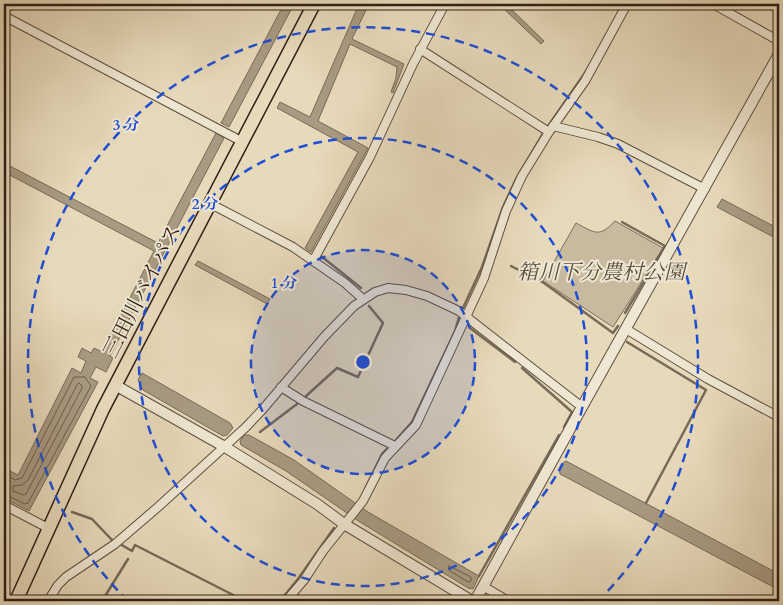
<svg xmlns="http://www.w3.org/2000/svg" width="783" height="605" viewBox="0 0 783 605" font-family="Cardo,'Noto Serif JP',serif">
	<rect width="100%" height="100%" fill="#e7dabb"/>
	<filter id="stains"><feTurbulence type="fractalNoise" baseFrequency=".004" numOctaves="4"/><feColorMatrix values="0 0 0 0 .2 0 0 0 0 .09 0 0 0 0 .02 0 0 0 .5 -.17"/></filter>
	<radialGradient id="worn" r=".72"><stop offset=".6" stop-color="#630" stop-opacity="0"/><stop offset="1" stop-color="#630" stop-opacity=".3"/></radialGradient>
	<path fill="#c8ba9f" stroke="#7b6d5b" d="M 615,221 L 663,248 L 613,327 L 543,281 L 576,223 C 595,233 599,238 615,221 Z"/>
	<path fill="#a89b83" stroke="#776a58" d="M 284,4 L 294,4 L 229,127 L 221,123 Z
		M 359,4 L 369,4 L 352,39 L 404,64 L 393,93 L 391,92 L 396,78 L 397,67 L 350,44 L 318,121 L 368,148 L 311,252 L 305,248 L 358,152 L 277,108 L 280,102 L 310,117 Z
		M 495,4 L 507,5 L 544,41 L 541,44 L 503,8 Z
		M 216,133 L 224,138 L 110,356 L 113,358 L 106,372 L 96,367 L 90,378 L 98,382 L 29,511 L 4,498 L 4,468 L 18,475 L 72,368 L 81,373 L 86,361 L 78,357 L 82,348 L 91,353 L 94,348 L 102,352 L 154,251 L 4,172 L 4,163 L 158,243 Z
		M 722,199 L 779,229 L 779,240 L 717,207 Z
		M 198,261 L 270,299 L 267,304 L 195,265 Z
		M 142,373 L 230,423 L 233,428 L 227,435 L 223,436 L 143,390 L 138,380 Z
		M 244,435 L 249,435 L 294,460 L 368,512 L 479,576 L 473,589 L 468,588 L 360,522 L 286,471 L 241,445 L 240,441 Z
		M 566,461 L 779,574 L 779,590 L 560,474 C 559,467 560,464 566,461 Z"/>
	<g fill="none" stroke-linecap="round" stroke-linejoin="round">
		<path stroke="#6b5e4d" stroke-width="1" d="M 79,383 L 82,386 L 82,388 L 26,494 L 23,495 L 13,491 L 13,486 L 22,485 L 28,480 L 77,385 Z
			M 4,474 L 15,480 L 22,478 L 74,377 L 85,377 L 91,386 L 28,503 L 25,504 L 4,494
			M 449,566 L 471,577 L 471,581 L 468,582 L 449,570 Z"/>
		<path stroke="#776a58" stroke-width="2.5" d="M 619,11 L 622,4
			M 622,222 L 665,246 L 625,313
			M 321,256 L 361,288
			M 511,266 L 544,283 L 613,333 L 618,326
			M 463,308 L 482,267 L 503,207 L 516,179 L 544,132 L 589,67
			M 470,328 L 515,362
			M 627,342 L 706,390 L 646,503
			M 522,368 L 572,412 L 564,427
			M 305,397 L 337,368 L 358,377 L 383,323 L 369,306
			M 260,432 L 297,404
			M 396,440 L 412,422 L 455,331 L 459,317
			M 365,489 L 382,454 L 387,449
			M 72,512 L 92,519 L 112,540
			M 120,544 L 132,551 L 135,545 L 245,601
			M 479,576 L 559,435
			M 102,601 L 128,559
			M 280,601 L 298,579 L 334,528"/>
		<defs>
			<path id="minor" d="M 713,4 L 779,41
				M 4,16 L 241,141
				M 420,49 L 549,132
				M 553,126 L 598,137 L 618,144 L 705,189
				M 209,203 L 293,247 L 345,283 L 363,299
				M 313,261 L 370,157 L 413,64 L 445,4
				M 626,329 L 708,379 L 779,417
				M 281,387 L 303,401 L 395,446
				M 4,505 L 48,528
				M 483,586 L 508,601
				M 48,601 L 58,585 L 66,577 L 115,544 L 158,507 L 246,427 L 263,409 L 324,337 L 354,306 L 375,292 L 388,288 L 406,290 L 427,296 L 459,311 L 582,407
				M 286,601 L 304,580 L 323,551 L 363,501 L 385,458 L 416,425 L 484,278 L 506,211 L 522,176 L 549,132 L 585,81 L 627,4"/>
			<path id="tertiary" d="M 115,385 L 225,447 L 317,504 L 344,524 L 472,601
				M 475,601 L 582,407 L 779,54"/>
			<path id="trunk" d="M 16,601 L 103,409 L 314,4"/>
		</defs>
		<use href="#minor" stroke="#5c4e40" stroke-width="10"/>
		<use href="#tertiary" stroke="#5c4e40" stroke-width="12"/>
		<use href="#trunk" stroke="#2e2017" stroke-width="15"/>
		<use href="#minor" stroke="#efe7d3" stroke-width="8"/>
		<use href="#tertiary" stroke="#efe7d3" stroke-width="10"/>
		<use href="#trunk" stroke="#e7dabb" stroke-width="12"/>
	</g>
	<circle cx="363" cy="362" r="112" fill="#1d4ed8" fill-opacity=".12"/>
	<g fill="none" stroke="#1d4ed8" stroke-width="2.5" stroke-dasharray="9 6">
		<circle cx="363" cy="362" r="112"/>
		<circle cx="363" cy="362" r="224"/>
		<path d="M128 601A335 335 0 1 1 598 601"/>
	</g>
	<g text-anchor="middle" stroke-width="4" stroke-linejoin="round" paint-order="stroke">
		<g font-size="21" font-style="italic" fill="#5c4e40" stroke="#efe7d3">
			<text x="601" y="279">箱川下分農村公園</text>
		</g>
		<g font-size="21" fill="#2e2017" stroke="#efe7d3">
			<text transform="translate(142 291) rotate(-63)" y="7">三田川バイパス</text>
		</g>
	</g>
	<circle cx="363" cy="362" r="8" fill="#1d4ed8" stroke="#efe7d3" stroke-width="2.5"/>
	<g font-size="15" text-anchor="middle" font-weight="bold" fill="#1d4ed8" stroke="#efe7d3" stroke-width="4" stroke-linejoin="round" paint-order="stroke">
		<text x="126" y="130">3 分</text>
		<text x="205" y="209">2 分</text>
		<text x="284" y="288">1 分</text>
	</g>
	<rect width="783" height="605" fill="none" stroke="#e7dabb" stroke-width="20"/>
	<rect x="5" y="5" width="773" height="595" fill="none" stroke="#2e2017" stroke-width="2.5"/>
	<rect x="10" y="10" width="763" height="585" fill="none" stroke="#2e2017"/>
	<rect width="100%" height="100%" filter="url(#stains)"/>
	<rect width="100%" height="100%" fill="url(#worn)"/>
</svg>
